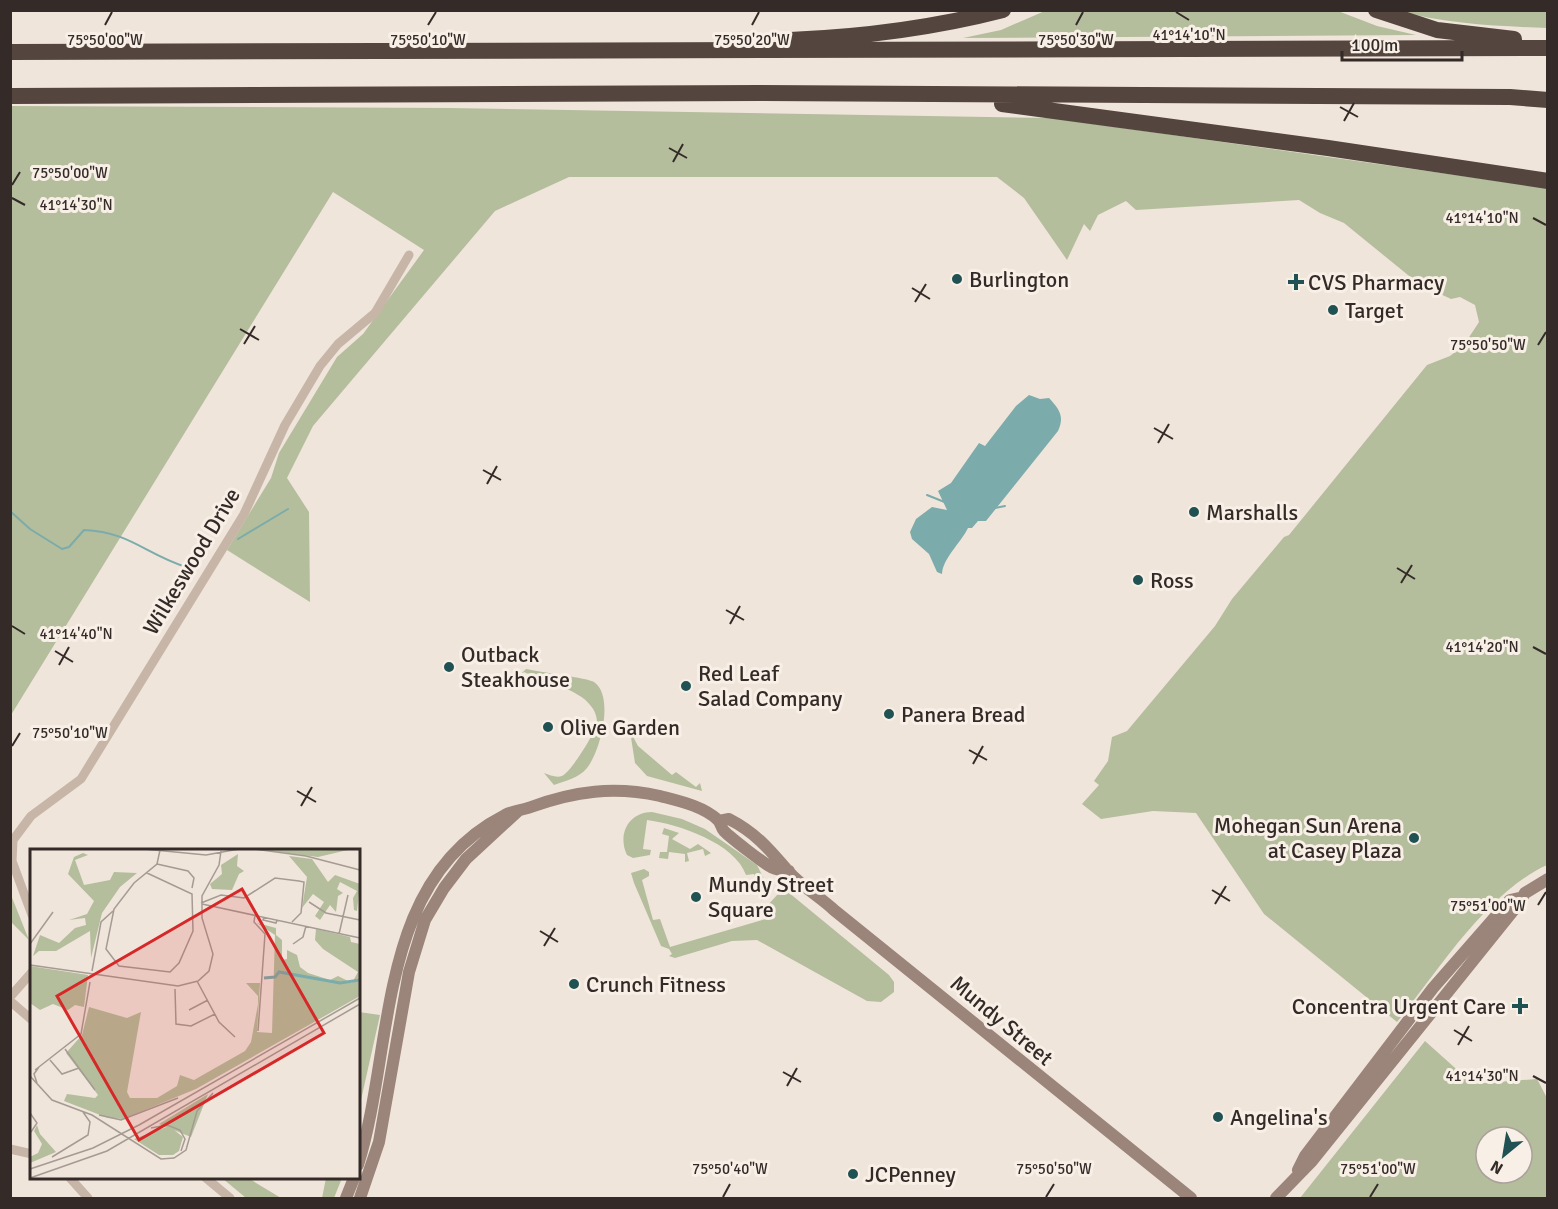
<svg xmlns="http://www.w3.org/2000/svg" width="1558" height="1209" viewBox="0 0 1558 1209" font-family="Signika,sans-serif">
	<rect width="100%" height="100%" fill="#f0e5db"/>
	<path fill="#b4be9c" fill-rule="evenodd" d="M 1047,10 L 1338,11 L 1377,26 L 1416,35 L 963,38 L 1001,30 Z
		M 1399,11 L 1547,11 L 1547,28 C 1497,26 1447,24 1399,11 Z
		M 11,106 L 448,108 L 1052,118 L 1547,188 L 1547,865 C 1486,893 1439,970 1397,1022 L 1264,914 L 1196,813 L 1153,811 L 1101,819 L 1082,804 L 1099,785 L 1094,781 L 1108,761 L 1112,737 L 1127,731 L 1215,626 L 1232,599 L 1284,537 L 1289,535 L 1427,365 L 1450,356 L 1464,345 L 1479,322 L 1475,305 L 1460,297 L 1451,299 L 1419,284 L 1344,223 L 1320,213 L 1299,200 L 1136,210 L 1126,201 L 1098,215 L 1090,231 L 1084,224 L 1067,260 L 1024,198 L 997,177 L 569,177 L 495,211 L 313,426 L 287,478 L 309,512 L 310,602 L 227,550 L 271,478 L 279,453 L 337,357 L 363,334 L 424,250 L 333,192 L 11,715 Z
		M 526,669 C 539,672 588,678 594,682 C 615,696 600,752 587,768 C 579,778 565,781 554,785 L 544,773 C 550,775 556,778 562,776 C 571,772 596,732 597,722 C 597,716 594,709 590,705 C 580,690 541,680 524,672 L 518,677 Z
		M 630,731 L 638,746 L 672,775 L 676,772 L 696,787 L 700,783 L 702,791 L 647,776 L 635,763 Z
		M 652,812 L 682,819 L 705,829 L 757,865 L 765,881 L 762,901 L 754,874 L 746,875 C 735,843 678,824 647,820 L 643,849 L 651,850 L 650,855 L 633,858 L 627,855 C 617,834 629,812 652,812 Z
		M 664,828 L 679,833 L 672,839 L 690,849 L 698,844 L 711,853 L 705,856 L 703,849 L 687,853 L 689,861 L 685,862 L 685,854 L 669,852 L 668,859 L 659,858 L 660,852 L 667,852 L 669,836 L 662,834 Z
		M 644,869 L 649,872 L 649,876 L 642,880 L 653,920 L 660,919 L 670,947 L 769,918 L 766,907 L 777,895 L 788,892 L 889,975 L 894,982 L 894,992 L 881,1002 L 867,1001 L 757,940 L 732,941 L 675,958 L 669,956 L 672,954 L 669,949 L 661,946 L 634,883 L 631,873 Z
		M 10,895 L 11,895 L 29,940 L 11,922 Z
		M 359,1012 L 380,1015 L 359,1109 L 358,1012 Z
		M 1425,1041 L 1473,1084 L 1537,1079 L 1547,1098 L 1547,1198 L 1300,1198 ZM 1486,1137 L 1522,1137 L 1522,1173 L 1486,1173 Z
		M 222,1178 L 248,1178 L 281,1198 L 246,1198 Z
		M 326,1178 L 342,1178 L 334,1198 L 322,1198 Z"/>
	<path fill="#7cabab" d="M 1029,395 L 1040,399 L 1049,398 C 1059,409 1065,416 1058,431 L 986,521 L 978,521 L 972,528 L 968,528 C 960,544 943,558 942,574 L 937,572 L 929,554 L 912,539 L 910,532 L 916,519 L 932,507 L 947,510 L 938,491 L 951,483 L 979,443 L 985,446 L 1016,406 Z"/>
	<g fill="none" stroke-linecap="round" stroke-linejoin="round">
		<path stroke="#7cabab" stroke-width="2" d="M 927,495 L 947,503
			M 995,508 L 1005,506
			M 10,511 L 30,529 L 62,549 L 69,547 L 84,530 C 130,532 145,554 186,567 L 200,560
			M 238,539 L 288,509"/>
		<path stroke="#c7b5a8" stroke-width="9" d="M 32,915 L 12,861 L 13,840 L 31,816 L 81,779 L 244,514 L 285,425 L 320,366 L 338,344 L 375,313 L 409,255
			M 10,997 L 32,972
			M 10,1001 L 32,1020
			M 10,1149 L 32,1154
			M 70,1178 L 88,1198
			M 206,1178 L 230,1198"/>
		<path stroke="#9b8479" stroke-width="12" d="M 719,821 L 729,819 C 756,833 769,849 788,871 C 801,886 820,897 834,910 L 1191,1198
			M 358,1165 C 395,1046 375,881 505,815 C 512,811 523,810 531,807 C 575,791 614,786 660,796 C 679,801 703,806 718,820 C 721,823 721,828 724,831 C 731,838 763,863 771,867 C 776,870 783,870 789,871
			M 1298,1170 L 1305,1156 L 1433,988 L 1510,900 L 1519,898
			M 346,1198 L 354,1178
			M 360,1198 L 379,1142 L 409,972 L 425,920 L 444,888 L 466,859 L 518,811
			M 1276,1198 L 1312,1161 L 1517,906 L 1525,893 L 1548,879"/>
		<path stroke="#55453f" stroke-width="16" d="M 1376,10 L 1437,30 L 1514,39
			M 790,40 C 862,37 933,28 1003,10
			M 10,52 L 1548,48
			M 10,96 L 759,93 L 1510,97 L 1548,100
			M 1002,104 L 1328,148 L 1548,181"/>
	</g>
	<path fill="none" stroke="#342b28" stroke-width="2" d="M 1176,12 L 1189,20M 105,25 L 112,12M 428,25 L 436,12M 752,25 L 759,12M 1076,25 L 1083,12M 1340,107 L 1358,117M 1344,121 L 1354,103M 669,148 L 687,158M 673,162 L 683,144M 12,185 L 20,172M 12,198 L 25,205M 1533,218 L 1546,225M 912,288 L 930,299M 915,302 L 926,284M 240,329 L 259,340M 244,344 L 255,326M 1538,345 L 1546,332M 1154,428 L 1173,439M 1158,443 L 1169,424M 483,470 L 501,480M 487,484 L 497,466M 1397,568 L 1415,579M 1401,583 L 1412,565M 726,610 L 744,620M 730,624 L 740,606M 12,626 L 25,634M 1533,647 L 1546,654M 55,651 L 73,662M 59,665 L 69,647M 12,746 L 20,733M 969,750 L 987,760M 973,764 L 983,746M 297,791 L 316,802M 301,806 L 312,787M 1212,890 L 1230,901M 1215,904 L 1226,886M 1538,905 L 1546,892M 540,931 L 558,942M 544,946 L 555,928M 1454,1030 L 1472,1041M 1458,1045 L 1469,1026M 783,1072 L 801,1082M 1533,1076 L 1546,1083M 787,1086 L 797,1068M 723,1197 L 730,1184M 1046,1197 L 1054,1184M 1370,1197 L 1378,1184"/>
	<g fill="#205253" stroke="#f8efe7" stroke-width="2">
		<circle cx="957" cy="279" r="6"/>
		<path d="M1293 273h6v6h6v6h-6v6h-6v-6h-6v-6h6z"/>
		<circle cx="1333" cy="310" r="6"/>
		<circle cx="1194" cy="512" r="6"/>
		<circle cx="1138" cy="580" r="6"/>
		<circle cx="449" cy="667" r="6"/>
		<circle cx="686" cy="686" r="6"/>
		<circle cx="889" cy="714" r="6"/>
		<circle cx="548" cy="727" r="6"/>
		<circle cx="1414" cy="838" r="6"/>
		<circle cx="696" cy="897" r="6"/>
		<circle cx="574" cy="984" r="6"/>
		<path d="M1517 997h6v6h6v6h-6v6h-6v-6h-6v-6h6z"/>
		<circle cx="1218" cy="1117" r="6"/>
		<circle cx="853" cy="1174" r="6"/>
	</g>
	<g text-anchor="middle" stroke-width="6" stroke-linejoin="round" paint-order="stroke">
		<g font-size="22" fill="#342b28" stroke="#f8efe7" text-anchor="start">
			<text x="969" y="287">Burlington</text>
			<text x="1308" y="290">CVS Pharmacy</text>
			<text x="1345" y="318">Target</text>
			<text x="1206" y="520">Marshalls</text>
			<text x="1150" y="588">Ross</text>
			<text x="461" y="662">Outback<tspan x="461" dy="25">Steakhouse</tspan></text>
			<text x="698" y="681">Red Leaf<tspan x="698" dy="25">Salad Company</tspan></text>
			<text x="901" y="722">Panera Bread</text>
			<text x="560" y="735">Olive Garden</text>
			<text x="1402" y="833" text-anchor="end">Mohegan Sun Arena<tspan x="1402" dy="25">at Casey Plaza</tspan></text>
			<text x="708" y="892">Mundy Street<tspan x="708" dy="25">Square</tspan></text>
			<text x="586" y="992">Crunch Fitness</text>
			<text x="1506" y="1014" text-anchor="end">Concentra Urgent Care</text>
			<text x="1230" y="1125">Angelina's</text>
			<text x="865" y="1182">JCPenney</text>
		</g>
		<g font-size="22" fill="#342b28" stroke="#f8efe7">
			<text transform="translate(191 561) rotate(-59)" y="8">Wilkeswood Drive</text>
			<text transform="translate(1002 1020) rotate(40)" y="8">Mundy Street</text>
		</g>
	</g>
	<g transform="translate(30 849)">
		<rect width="330" height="330" fill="#f0e5db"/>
		<path d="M 225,0 L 289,1 L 322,0 L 288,8 ZM 53,4 L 58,6 L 45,11 L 54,36 L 80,31 L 84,23 L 107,24 L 90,38 L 72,64 L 61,109 L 60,82 L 26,102 L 9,102 L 3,107 L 10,86 L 29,94 L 45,79 L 56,76 L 55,69 L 39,71 L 57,65 L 64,52 L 38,25 L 44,8 ZM 208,5 L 207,17 L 214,22 L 209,25 L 202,41 L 182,40 L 180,35 L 192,25 L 191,16 ZM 259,7 L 282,10 L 298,33 L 305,26 L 330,35 L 327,62 L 324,61 L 323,49 L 327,42 L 310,33 L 307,40 L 313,44 L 308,47 L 306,63 L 300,56 L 290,71 L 285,67 L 294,53 L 283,45 L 272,59 L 277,28 ZM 227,74 L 246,79 L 246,86 L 252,91 L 252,111 L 257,110 L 257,101 L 267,106 L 270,118 L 278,124 L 300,131 L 308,127 L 322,134 L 328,123 L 293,100 L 285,91 L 286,80 L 320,88 L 321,93 L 330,95 L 330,147 L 166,240 L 93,270 L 78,269 L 34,252 L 37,245 L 65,249 L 68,246 L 36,204 L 52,186 L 59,158 L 97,169 L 111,163 L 97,243 L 100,249 L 127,249 L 147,237 L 150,226 L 164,231 L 215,202 L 221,193 L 228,155 L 228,147 L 216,134 L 230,134 L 227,183 L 242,184 L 245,86 ZM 0,117 L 58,126 L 54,158 L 45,156 L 38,161 L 23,155 L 10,161 L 0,154 ZM 178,245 L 161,288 L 129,275 ZM 7,276 L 10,285 L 26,303 L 0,314 L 0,308 L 8,304 L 12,295 L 4,282 ZM 139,277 L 153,288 L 149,302 L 143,306 L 129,306 L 104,290 Z" fill="#b4be9c"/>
		<path fill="none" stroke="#7cabab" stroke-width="3" d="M 234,129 L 245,128 L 249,123 L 310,134 L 330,131"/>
		<path fill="none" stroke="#a59b93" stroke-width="1.5" d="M 114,0 L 176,6 L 209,0M 224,0 L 276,7 L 330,21M 127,15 L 158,22 L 164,29 L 162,39M 117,24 L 162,45 L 163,82 L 149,114 L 140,123 L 89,117 L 76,100 L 84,60 L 104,34 L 127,15 L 130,1M 279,53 L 296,64 L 330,71M 171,54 L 191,46 L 214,49 L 245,29 L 269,32 L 274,33 L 271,64 L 262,73M 172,55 L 330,89M 225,66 L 224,73 L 235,85 L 228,182M 234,68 L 233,71 L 246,74 L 247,71M 309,85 L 318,46M 0,95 L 23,63M 263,95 L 273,88 L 276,77M 0,116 L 148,137 L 168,132 L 179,122 L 183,105 L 172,69 L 172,47 L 189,16 L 191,2M 62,122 L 71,73 L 83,62M 167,132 L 189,173 L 205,188M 145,140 L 146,175 L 161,177 L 185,165M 159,161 L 178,151M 35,200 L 65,241M 20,211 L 32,225 L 49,219M 5,221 L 51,185 L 60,133M 0,227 L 22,251 L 62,266 L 131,310 L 144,309 L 156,301 L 167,262 L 183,244M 7,234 L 4,225 L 9,218M 0,264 L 7,274 L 1,283M 69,266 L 91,271 L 148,249M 121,279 L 137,276 L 150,281 L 155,290 L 151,302M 22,308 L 58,286 L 60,273 L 53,263M 0,320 L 63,299 L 109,276 L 330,149M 0,329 L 77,302 L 330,155"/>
		<path fill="#d62828" fill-opacity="0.15" stroke="#d62828" stroke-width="3" d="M 212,40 L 294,184 L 109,291 L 27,147 Z"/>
		<rect width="330" height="330" fill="none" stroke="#342b28" stroke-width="3"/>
	</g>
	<g font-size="15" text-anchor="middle" fill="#342b28" stroke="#f8efe7" stroke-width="6" stroke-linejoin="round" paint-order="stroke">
		<text x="1189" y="40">41°14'10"N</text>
		<text x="105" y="45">75°50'00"W</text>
		<text x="428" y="45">75°50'10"W</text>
		<text x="752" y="45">75°50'20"W</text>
		<text x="1076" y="45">75°50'30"W</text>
		<text x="70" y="178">75°50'00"W</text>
		<text x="76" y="210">41°14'30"N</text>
		<text x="1482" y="223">41°14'10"N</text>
		<text x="1488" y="350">75°50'50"W</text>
		<text x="76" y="639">41°14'40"N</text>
		<text x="1482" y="652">41°14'20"N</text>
		<text x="70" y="738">75°50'10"W</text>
		<text x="1488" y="911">75°51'00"W</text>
		<text x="1482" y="1081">41°14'30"N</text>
		<text x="730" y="1174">75°50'40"W</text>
		<text x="1054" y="1174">75°50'50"W</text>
		<text x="1378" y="1174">75°51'00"W</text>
	</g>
	<rect width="1558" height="1209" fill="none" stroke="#342b28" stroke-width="24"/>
	<g transform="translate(1504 1155) rotate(210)"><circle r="28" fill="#f8efe7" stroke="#aaa19b" stroke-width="1.5"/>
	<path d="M0-4.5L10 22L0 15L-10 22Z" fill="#205253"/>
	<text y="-9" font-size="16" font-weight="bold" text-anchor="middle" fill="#342b28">N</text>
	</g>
	<path d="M1342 51v9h120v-9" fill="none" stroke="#342b28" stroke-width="3"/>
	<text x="1351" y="51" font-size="18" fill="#342b28" stroke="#f8efe7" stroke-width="4.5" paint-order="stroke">100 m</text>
</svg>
